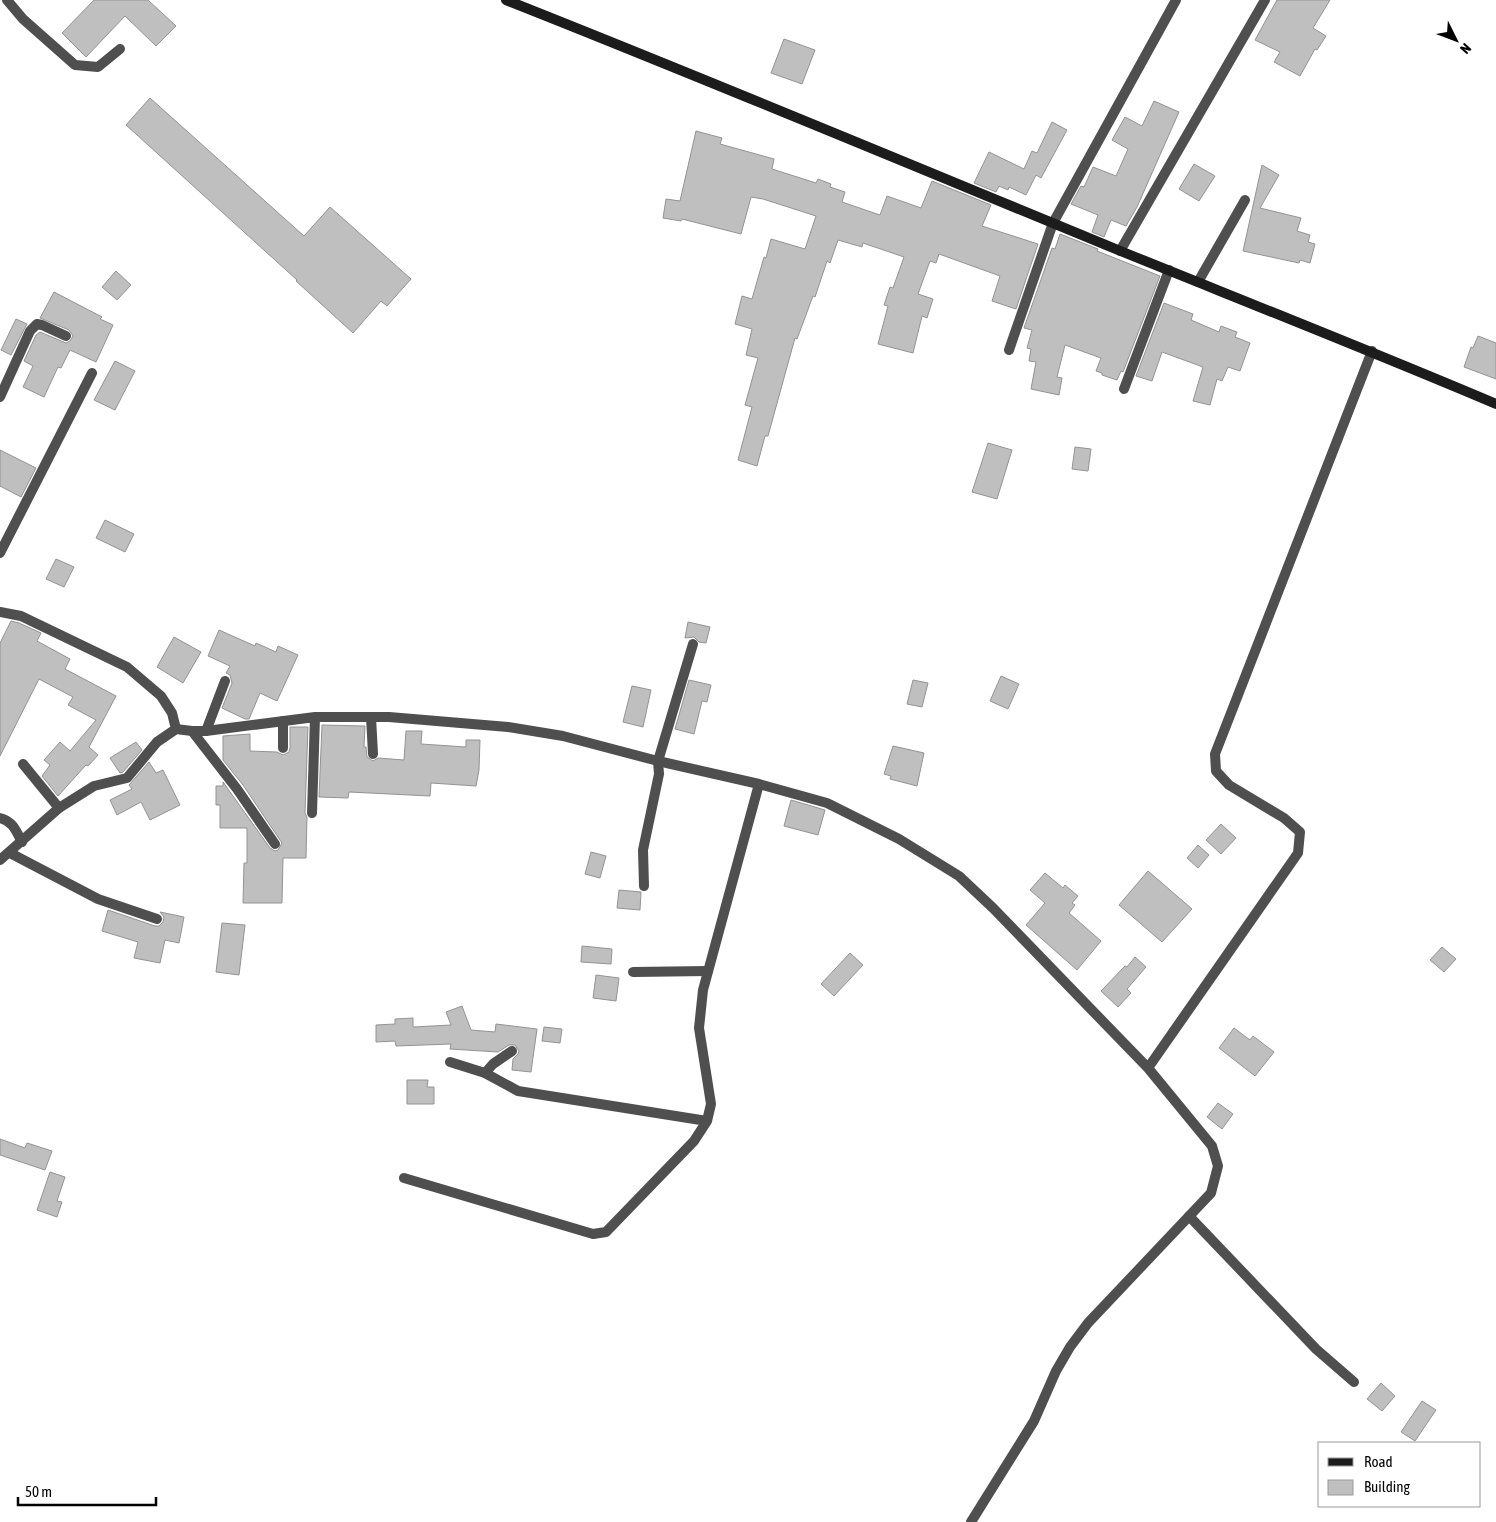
<svg xmlns="http://www.w3.org/2000/svg" width="1496" height="1522" viewBox="0 0 1496 1522" font-family="'Asap Condensed',sans-serif">
	<rect width="100%" height="100%" fill="#fff"/>
	<path fill="#bfbfbf" stroke="#939393" d="M 94,0 L 148,0 L 176,26 L 156,46 L 125,16 L 86,57 L 62,33 Z
		M 1277,0 L 1330,0 L 1313,28 L 1326,36 L 1317,50 L 1315,49 L 1300,76 L 1274,62 L 1280,52 L 1255,40 Z
		M 784,39 L 815,50 L 802,84 L 771,73 Z
		M 150,98 L 304,236 L 330,207 L 411,279 L 387,306 L 381,301 L 353,333 L 296,281 L 297,280 L 126,125 Z
		M 1154,101 L 1179,112 L 1137,207 L 1126,226 L 1111,220 L 1104,237 L 1092,232 L 1098,215 L 1071,204 L 1081,186 L 1084,187 L 1093,167 L 1116,176 L 1128,149 L 1112,140 L 1125,117 L 1142,126 Z
		M 1052,122 L 1067,130 L 1041,178 L 1036,175 L 1026,195 L 1009,187 L 1008,190 L 999,186 L 996,192 L 974,183 L 989,152 L 1024,169 L 1032,151 L 1037,153 Z
		M 696,131 L 722,138 L 720,144 L 774,159 L 772,169 L 816,183 L 818,179 L 831,184 L 830,187 L 845,192 L 842,202 L 880,215 L 887,196 L 921,208 L 932,181 L 991,205 L 982,226 L 1038,244 L 1016,309 L 992,301 L 1000,276 L 939,254 L 936,263 L 930,261 L 918,294 L 933,299 L 927,318 L 922,316 L 913,353 L 878,344 L 888,306 L 884,305 L 890,287 L 893,288 L 904,257 L 863,243 L 862,247 L 838,240 L 830,263 L 827,261 L 815,297 L 813,296 L 797,339 L 795,338 L 768,436 L 765,436 L 757,466 L 738,460 L 752,407 L 745,405 L 758,358 L 746,355 L 752,329 L 735,324 L 742,296 L 752,299 L 764,257 L 766,258 L 771,239 L 805,249 L 816,216 L 763,199 L 751,197 L 741,234 L 682,219 L 681,221 L 663,218 L 666,199 L 680,201 Z
		M 1194,164 L 1215,176 L 1199,201 L 1179,189 Z
		M 1262,165 L 1279,175 L 1260,208 L 1301,218 L 1297,231 L 1310,235 L 1308,242 L 1315,244 L 1310,263 L 1300,260 L 1299,263 L 1243,251 Z
		M 1060,234 L 1098,249 L 1097,251 L 1160,276 L 1123,372 L 1121,371 L 1117,380 L 1102,375 L 1102,373 L 1096,371 L 1101,358 L 1065,345 L 1057,377 L 1062,378 L 1059,395 L 1031,389 L 1036,362 L 1029,361 L 1031,349 L 1027,348 L 1032,330 L 1024,328 L 1052,248 L 1055,249 Z
		M 116,271 L 131,285 L 117,300 L 102,287 Z
		M 54,292 L 102,317 L 100,319 L 113,325 L 96,362 L 70,350 L 61,368 L 58,367 L 44,397 L 23,387 L 33,366 L 24,361 L 36,335 L 40,332 L 66,343 L 70,341 L 73,336 L 69,330 L 40,318 Z
		M 1164,303 L 1193,314 L 1191,320 L 1219,332 L 1221,326 L 1237,332 L 1235,337 L 1250,343 L 1240,371 L 1228,367 L 1222,381 L 1217,379 L 1210,405 L 1193,401 L 1203,367 L 1162,352 L 1152,381 L 1136,376 Z
		M 16,319 L 27,324 L 11,355 L 1,350 Z
		M 1478,336 L 1496,343 L 1496,379 L 1464,367 L 1471,347 L 1473,348 Z
		M 115,361 L 135,371 L 115,410 L 94,400 Z
		M 988,443 L 1012,450 L 997,499 L 972,492 Z
		M 1075,447 L 1091,449 L 1088,471 L 1072,469 Z
		M 0,450 L 36,468 L 21,497 L 0,486 Z
		M 105,520 L 134,534 L 125,552 L 96,538 Z
		M 56,559 L 74,567 L 64,587 L 46,579 Z
		M 11,621 L 19,623 L 41,633 L 37,641 L 70,659 L 65,669 L 116,696 L 89,747 L 98,755 L 88,766 L 86,765 L 58,796 L 42,776 L 50,765 L 44,760 L 60,742 L 70,751 L 96,720 L 68,705 L 73,697 L 39,679 L 0,756 L 0,643 Z
		M 688,622 L 710,627 L 706,643 L 699,642 L 694,637 L 685,638 Z
		M 219,630 L 255,646 L 256,643 L 276,652 L 278,646 L 298,655 L 277,701 L 260,693 L 249,719 L 245,719 L 222,708 L 232,683 L 230,675 L 226,673 L 230,666 L 208,656 Z
		M 174,637 L 201,652 L 183,683 L 157,667 Z
		M 1001,676 L 1019,684 L 1008,709 L 990,701 Z
		M 689,680 L 711,685 L 707,702 L 702,701 L 694,734 L 675,729 Z
		M 913,680 L 928,683 L 922,707 L 907,704 Z
		M 632,686 L 651,690 L 643,727 L 623,722 Z
		M 322,725 L 365,726 L 364,747 L 366,747 L 367,757 L 373,761 L 378,758 L 404,760 L 406,731 L 422,731 L 421,744 L 466,747 L 466,740 L 480,740 L 479,770 L 476,786 L 431,783 L 430,796 L 349,792 L 348,798 L 319,797 Z
		M 290,727 L 308,727 L 305,813 L 307,817 L 306,858 L 283,858 L 282,903 L 243,903 L 244,863 L 247,863 L 247,828 L 220,828 L 220,805 L 216,805 L 216,786 L 223,786 L 223,782 L 270,848 L 275,851 L 278,850 L 282,843 L 243,785 L 223,760 L 223,736 L 250,734 L 250,751 L 277,752 L 283,755 L 289,752 L 290,748 Z
		M 136,742 L 142,750 L 123,772 L 120,773 L 110,758 Z
		M 893,746 L 924,753 L 917,786 L 890,779 L 891,776 L 884,774 Z
		M 149,762 L 156,773 L 163,770 L 180,805 L 150,820 L 141,802 L 117,815 L 110,800 L 132,789 L 129,785 Z
		M 791,800 L 825,810 L 818,835 L 784,826 Z
		M 1221,824 L 1236,838 L 1221,854 L 1206,840 Z
		M 1198,845 L 1209,855 L 1198,868 L 1187,858 Z
		M 591,852 L 606,856 L 600,878 L 585,874 Z
		M 1148,871 L 1192,909 L 1162,942 L 1119,905 Z
		M 1045,873 L 1063,888 L 1065,885 L 1078,896 L 1072,903 L 1075,905 L 1069,913 L 1101,941 L 1077,970 L 1026,925 L 1045,903 L 1030,890 Z
		M 619,890 L 641,892 L 640,910 L 617,908 Z
		M 108,910 L 155,926 L 159,926 L 163,922 L 164,917 L 160,912 L 184,917 L 179,943 L 165,940 L 160,963 L 134,958 L 138,942 L 102,931 Z
		M 222,923 L 245,925 L 239,975 L 216,972 Z
		M 582,946 L 612,949 L 611,964 L 581,962 Z
		M 1442,947 L 1456,959 L 1444,972 L 1430,960 Z
		M 850,953 L 863,965 L 834,996 L 821,984 Z
		M 1135,957 L 1146,967 L 1127,989 L 1131,993 L 1118,1007 L 1101,991 L 1125,966 L 1127,967 Z
		M 596,975 L 619,978 L 616,1001 L 593,998 Z
		M 462,1006 L 471,1030 L 495,1032 L 496,1024 L 537,1029 L 531,1072 L 512,1070 L 513,1059 L 518,1054 L 519,1051 L 515,1045 L 509,1045 L 498,1052 L 450,1049 L 451,1044 L 396,1046 L 395,1041 L 376,1042 L 376,1025 L 395,1024 L 395,1019 L 413,1018 L 413,1027 L 451,1025 L 446,1012 Z
		M 544,1027 L 562,1029 L 560,1043 L 542,1041 Z
		M 1234,1028 L 1250,1040 L 1253,1036 L 1274,1052 L 1255,1076 L 1219,1048 Z
		M 428,1080 L 427,1087 L 434,1087 L 434,1104 L 407,1104 L 407,1080 Z
		M 1218,1103 L 1233,1114 L 1222,1129 L 1207,1117 Z
		M 0,1139 L 25,1148 L 27,1143 L 52,1151 L 45,1170 L 0,1155 Z
		M 50,1172 L 65,1177 L 57,1201 L 62,1202 L 57,1217 L 37,1210 Z
		M 1381,1383 L 1395,1396 L 1382,1411 L 1367,1399 Z
		M 1422,1401 L 1436,1410 L 1415,1441 L 1401,1432 Z"/>
	<g fill="none" stroke-linecap="round" stroke-linejoin="round">
		<path stroke="#4f4f4f" stroke-width="10" d="M 7,0 L 23,19 L 75,65 L 98,67 L 120,49
			M 371,717 L 373,754
			M 283,721 L 283,748
			M 192,731 L 237,789 L 275,844
			M 206,731 L 225,681
			M 23,764 L 59,808
			M 0,818 C 13,821 16,831 22,842
			M 10,853 L 98,899 L 157,919
			M 644,886 L 643,850 L 659,774 L 658,761 L 693,644
			M 633,972 L 708,971
			M 485,1073 L 493,1064 L 512,1051
			M 1189,1216 L 1316,1349 L 1354,1382"/>
		<path stroke="#4f4f4f" stroke-width="10" d="M 1120,251 L 1265,0
			M 1198,282 L 1245,200
			M 1009,350 L 1053,223 L 1176,0
			M 1124,389 L 1169,270
			M 0,397 L 30,331 L 37,324 L 42,325 L 66,336
			M 0,553 L 92,373
			M 0,612 L 21,616 L 127,667 L 161,696 L 172,713 L 176,729
			M 312,813 L 315,717
			M 0,860 L 59,808 L 94,786 L 127,778 L 157,742 L 176,729 L 192,731 L 206,731 L 315,717 L 389,717 L 508,727 L 563,736 L 658,761 L 759,784 L 827,803 L 899,839 L 959,876 L 993,908 L 1148,1068 L 1212,1146 L 1218,1166 L 1211,1193 L 1088,1323 L 1070,1347 L 1056,1371 L 1034,1421 L 971,1522
			M 450,1062 L 485,1073 L 518,1091 L 707,1121
			M 1148,1068 L 1298,853 L 1300,832 L 1284,818 L 1229,785 L 1216,771 L 1215,754 L 1372,351
			M 404,1178 L 593,1234 L 606,1232 L 694,1141 L 707,1121 L 711,1104 L 699,1028 L 703,990 L 759,784"/>
		<path stroke="#1c1c1c" stroke-width="10" d="M 506,0 C 711,81 914,166 1118,250 C 1244,301 1371,351 1496,404"/>
	</g>
	<rect x="1318" y="1442" width="162" height="65" fill="#ffffff" stroke="#999999"/>
	<rect x="1328" y="1458" width="25" height="8" fill="#1c1c1c" stroke="#999999"/>
	<text x="1364" y="1467" font-size="15" fill="#000000">Road</text>
	<rect x="1328" y="1480" width="25" height="15" fill="#bfbfbf" stroke="#999999"/>
	<text x="1364" y="1492" font-size="15" fill="#000000">Building</text>
	<g transform="translate(1456 40) rotate(132)" stroke="#ffffff" stroke-width="4" paint-order="stroke">
	<path d="M0-4L9 19L0 12L-9 19Z" fill="#000000"/>
	<text y="-8" font-size="14" font-weight="bold" text-anchor="middle" fill="#000000">N</text>
	</g>
	<path d="M18 1497v8h138v-8" fill="none" stroke="#000000" stroke-width="2.5"/>
	<text x="25" y="1497" font-size="15" fill="#000000" stroke="#ffffff" stroke-width="4" paint-order="stroke">50 m</text>
</svg>
